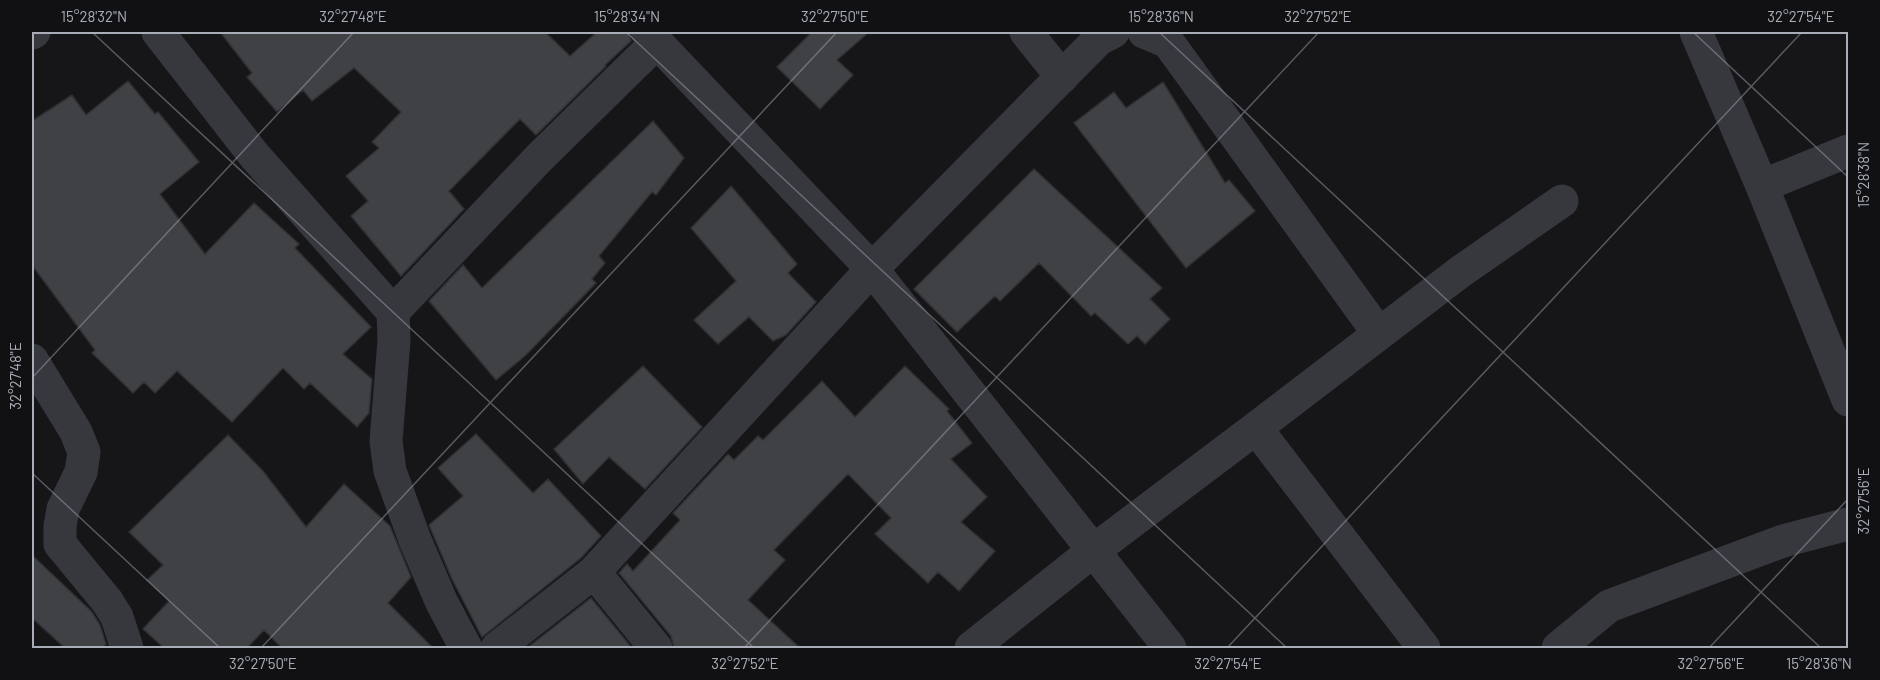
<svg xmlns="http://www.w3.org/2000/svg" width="1880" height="680" viewBox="0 0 1880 680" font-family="Barlow,sans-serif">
	<rect width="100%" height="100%" fill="#161618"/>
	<path fill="#404145" stroke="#303034" stroke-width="1.5" d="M 220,32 L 545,32 L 570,56 L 597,32 L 629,32 L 631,41 L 605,65 L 606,66 L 536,135 L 520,119 L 449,191 L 464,209 L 401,276 L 351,216 L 368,201 L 346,176 L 379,148 L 372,142 L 401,112 L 354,68 L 312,101 L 303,90 L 277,112 L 247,77 L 252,73 Z
		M 812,32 L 869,32 L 837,60 L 853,75 L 820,109 L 777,67 Z
		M 128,81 L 155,114 L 158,112 L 199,162 L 160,194 L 205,254 L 254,203 L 299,244 L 295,248 L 371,327 L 343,354 L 372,379 L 369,413 L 357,427 L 310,383 L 304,389 L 283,368 L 232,422 L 177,371 L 155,393 L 144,382 L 133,393 L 92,353 L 95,350 L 32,265 L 32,121 L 72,95 L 86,115 Z
		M 1163,82 L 1225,183 L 1229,180 L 1255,211 L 1186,268 L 1074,123 L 1114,92 L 1126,108 Z
		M 653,121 L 684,158 L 656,195 L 652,192 L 599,256 L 605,263 L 592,279 L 596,283 L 526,355 L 496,380 L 429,301 L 463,265 L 482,288 Z
		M 1034,169 L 1162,288 L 1150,299 L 1170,319 L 1145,344 L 1137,336 L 1128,344 L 1095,313 L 1091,316 L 1039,263 L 1000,301 L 995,296 L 957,332 L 914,289 Z
		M 731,186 L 797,264 L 788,273 L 816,302 L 786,335 L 773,341 L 749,317 L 718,344 L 694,320 L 736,281 L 691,228 Z
		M 643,366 L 702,427 L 645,489 L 609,457 L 583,484 L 554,449 Z
		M 905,366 L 949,409 L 947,411 L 972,443 L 951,459 L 987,497 L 961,522 L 995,551 L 959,591 L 938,572 L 928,583 L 875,534 L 891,518 L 848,474 L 774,550 L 785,560 L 748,600 L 800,648 L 674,648 L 671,636 L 619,573 L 627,564 L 633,571 L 680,520 L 673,513 L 728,454 L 734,460 L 758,436 L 763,440 L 822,381 L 855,417 Z
		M 476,434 L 533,493 L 548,479 L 601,536 L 581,558 L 482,637 L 452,579 L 429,525 L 463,496 L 438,468 Z
		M 228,435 L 263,471 L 306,527 L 344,484 L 390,526 L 411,577 L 388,603 L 433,648 L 282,648 L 264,630 L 247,648 L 164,648 L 143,629 L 169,601 L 147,580 L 163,565 L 129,532 Z
		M 32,555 L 92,612 L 100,625 L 106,644 L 103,648 L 65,648 L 32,618 Z
		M 591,598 L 632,648 L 527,648 Z"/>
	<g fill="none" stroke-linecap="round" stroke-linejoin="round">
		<path stroke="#37383d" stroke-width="33" d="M 158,32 L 254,155 L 393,312 L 394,340 L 386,441 L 390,471 L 415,540 L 442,603 L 466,648
			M 647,32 L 872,269 L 1170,648
			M 1026,32 L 1062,77
			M 1144,32 L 1168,42 L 1379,334
			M 1696,32 L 1762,186 L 1848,400
			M 32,33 L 34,32
			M 1762,186 L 1848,151
			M 393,312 L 539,158 L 657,42
			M 32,360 L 76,432 L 84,452 L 81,472 L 63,509 L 60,526 L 60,544 L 107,601 L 117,617 L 127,648
			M 1256,428 L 1424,648
			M 594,572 L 656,648
			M 497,648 L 594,572 L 872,269 L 1099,39 L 1113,32
			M 971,648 L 1093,551 L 1256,428 L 1460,272 L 1562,201
			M 1558,648 L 1609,606 L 1783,541 L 1848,524"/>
	</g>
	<path fill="none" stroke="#a8adb8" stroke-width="1.5" stroke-opacity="0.45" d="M 92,32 L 754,648M 626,32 L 1287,648M 1159,32 L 1821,648M 1693,32 L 1848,177M 32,378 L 354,32M 32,473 L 220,648M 261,648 L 837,32M 744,648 L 1319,32M 1227,648 L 1802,32M 1709,648 L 1848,499"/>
	<rect width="1880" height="680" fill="none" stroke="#111113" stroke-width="66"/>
	<rect x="33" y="33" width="1814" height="614" fill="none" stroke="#a8adb8" stroke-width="2"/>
	<g font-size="15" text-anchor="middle" fill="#a8adb8">
		<text x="94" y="22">15°28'32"N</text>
		<text x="353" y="22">32°27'48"E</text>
		<text x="627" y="22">15°28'34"N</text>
		<text x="835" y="22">32°27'50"E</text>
		<text x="1161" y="22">15°28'36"N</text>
		<text x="1318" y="22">32°27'52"E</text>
		<text x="1801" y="22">32°27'54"E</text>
		<text transform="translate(1864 175) rotate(-90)" y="5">15°28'38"N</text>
		<text transform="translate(16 376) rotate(-90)" y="5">32°27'48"E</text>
		<text transform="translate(1864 501) rotate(-90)" y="5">32°27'56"E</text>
		<text x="263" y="669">32°27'50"E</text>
		<text x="745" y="669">32°27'52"E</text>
		<text x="1228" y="669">32°27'54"E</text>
		<text x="1711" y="669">32°27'56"E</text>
		<text x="1819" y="669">15°28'36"N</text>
	</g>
</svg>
